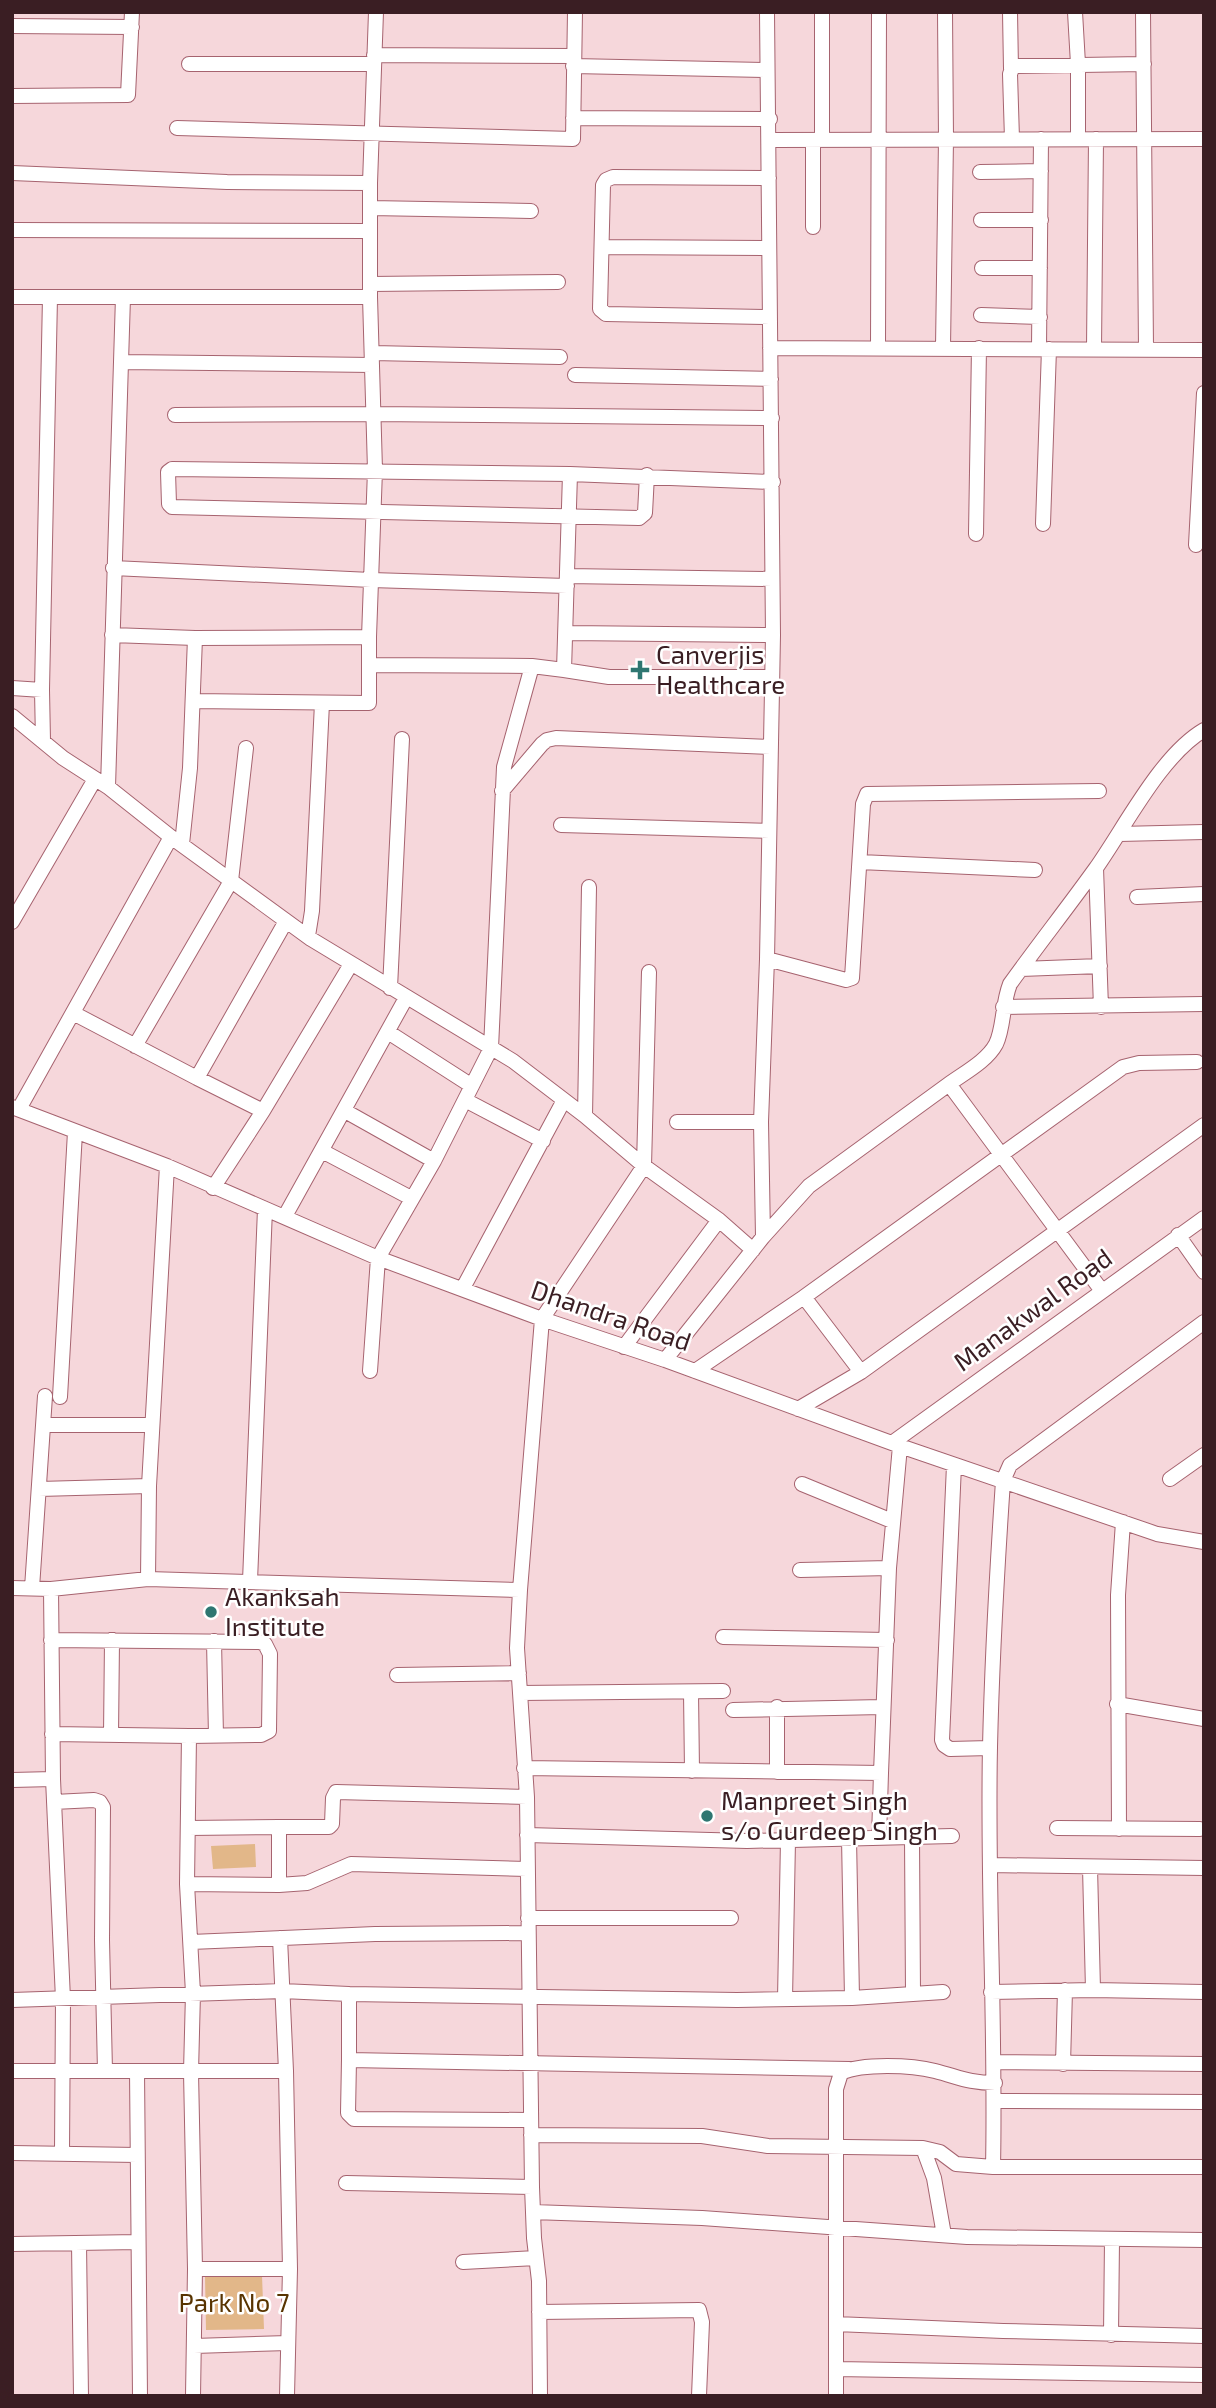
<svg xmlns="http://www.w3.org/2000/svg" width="1216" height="2408" viewBox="0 0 1216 2408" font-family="'Exo 2',sans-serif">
	<rect width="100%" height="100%" fill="#f6d7db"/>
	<path fill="#e2b789" d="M 255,1844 L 256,1867 L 213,1869 L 211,1846 Z
		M 262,2275 L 264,2329 L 206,2330 L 205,2276 Z"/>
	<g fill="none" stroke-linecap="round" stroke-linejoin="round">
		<defs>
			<path id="minor" d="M 1010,12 L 1011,69
				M 1075,12 L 1078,64 L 1078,139
				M 1143,12 L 1146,348
				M 12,26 L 132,27
				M 374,55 L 574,56
				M 189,64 L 373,64
				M 573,66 L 767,70
				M 12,96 L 128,95 L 132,12
				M 573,118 L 770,119
				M 177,128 L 573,139 L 575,12
				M 1012,139 L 1010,74 L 1013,66 L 1144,64
				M 770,140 L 1204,139
				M 822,140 L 822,12
				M 980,172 L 1041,171
				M 12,173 L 227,182 L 370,183
				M 370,208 L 531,211
				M 981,220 L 1041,220
				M 813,227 L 813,140
				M 12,230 L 370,231
				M 602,247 L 769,248
				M 982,268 L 1040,268
				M 370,284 L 558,282
				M 12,297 L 370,297
				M 981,315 L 1040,317
				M 769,317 L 606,314 L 600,309 L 603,185 L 606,180 L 613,177 L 769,178
				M 770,348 L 1204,350
				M 943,348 L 946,139 L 945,12
				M 1039,348 L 1041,139
				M 878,349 L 879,12
				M 1094,349 L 1096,139
				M 373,353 L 560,357
				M 121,362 L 123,297
				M 575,375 L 771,379
				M 175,415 L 374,414 L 772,418
				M 570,474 L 172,469 L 168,472 L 169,504 L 172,507 L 639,518 L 645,513 L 647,475
				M 1043,524 L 1049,349
				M 976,534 L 979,348
				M 1196,545 L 1204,393
				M 113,568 L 371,580 L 567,586
				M 567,576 L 772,579
				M 567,633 L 773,635
				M 112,635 L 195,638 L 369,637
				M 370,665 L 532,666 L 564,670 L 570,474 L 773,482
				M 564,670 L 609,677 L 772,677
				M 12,688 L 42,690 L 50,297
				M 42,690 L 43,741
				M 193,701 L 369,703 L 369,637 L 375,470 L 370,297 L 370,183 L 376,12
				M 12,716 L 63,758 L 108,787 L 171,837 L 311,939 L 513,1061 L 585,1116 L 644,1166 L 719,1220 L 753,1250
				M 108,787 L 121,362 L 372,365
				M 502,791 L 542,744 L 547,740 L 556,738 L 771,747
				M 561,825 L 769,831
				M 1119,834 L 1204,832
				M 182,844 L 190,768 L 195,638
				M 860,862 L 1035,870
				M 1096,868 L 1101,1007
				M 1137,897 L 1204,894
				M 12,922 L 95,779
				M 308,936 L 312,911 L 322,703
				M 767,959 L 846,980 L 852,978 L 863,804 L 867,794 L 1099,791
				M 1021,969 L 1100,966
				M 390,988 L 402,739
				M 1003,1007 L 1204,1004
				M 73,1013 L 197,1078 L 286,921
				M 388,1032 L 472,1086
				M 135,1046 L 231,881 L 246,748
				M 197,1078 L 263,1111
				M 949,1084 C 964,1073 987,1061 996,1044 C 1004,1028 1002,1004 1010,984 C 1038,945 1068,907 1096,868 C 1125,827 1161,755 1204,730
				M 465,1100 L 543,1141
				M 12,1107 L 167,1166 L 378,1258 L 542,1319 L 665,1360 L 900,1446 L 1157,1534 L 1204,1542
				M 19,1109 L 171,837
				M 345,1111 L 434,1161
				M 585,1116 L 589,887
				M 677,1122 L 761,1122
				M 322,1151 L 411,1198
				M 213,1188 L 263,1111 L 351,964
				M 285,1216 L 406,998
				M 1178,1235 L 1204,1272
				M 763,1237 L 761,1122 L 767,959 L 773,635 L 767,12
				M 463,1288 L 564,1100
				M 624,1347 L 719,1220
				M 665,1360 L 763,1237 L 809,1186 L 949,1084 L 1102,1291
				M 370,1371 L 378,1258 L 434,1161 L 491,1048 L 504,767 L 532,666
				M 695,1371 L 804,1297
				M 861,1372 L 804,1297 L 1123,1067 L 1139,1063 L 1197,1062
				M 60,1397 L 75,1132
				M 798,1409 L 861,1372 L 1204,1125
				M 43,1425 L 152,1425
				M 892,1443 L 1204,1218
				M 954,1465 L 942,1740 L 944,1745 L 950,1749 L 990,1748
				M 1170,1479 L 1204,1455
				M 802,1484 L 892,1521
				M 39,1489 L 149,1486
				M 800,1570 L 889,1568
				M 148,1579 L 149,1486 L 167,1166
				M 250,1581 L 265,1209
				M 12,1588 L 51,1589 L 53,1779 L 63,1999 L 62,2154
				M 32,1588 L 45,1396
				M 51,1589 L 148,1579 L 520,1590
				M 723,1637 L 887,1640
				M 51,1640 L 260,1642 L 265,1644 L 270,1654 L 269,1731 L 261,1735 L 189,1736
				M 214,1641 L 216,1736
				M 397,1675 L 519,1673
				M 691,1692 L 692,1771
				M 520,1693 L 723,1691
				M 1117,1704 L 1204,1719
				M 733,1710 L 882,1707
				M 111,1735 L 112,1640
				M 524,1768 L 881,1773 L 889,1568 L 900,1446
				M 777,1772 L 777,1707
				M 12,1780 L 53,1779
				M 54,1802 L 94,1800 L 100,1802 L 103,1807 L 102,1940 L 105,2071
				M 279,1827 L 329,1827 L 332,1824 L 333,1798 L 336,1792 L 527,1797
				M 1057,1828 L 1200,1829
				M 1119,1829 L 1118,1595 L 1123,1522
				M 527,1835 L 747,1841 L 952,1836
				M 912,1837 L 913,1994
				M 849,1838 L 852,1998 L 943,1992
				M 879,1838 L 881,1773
				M 990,1865 L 1204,1868
				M 1090,1867 L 1093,1990
				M 187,1884 L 279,1885 L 279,1827 L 188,1828
				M 279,1885 L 307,1883 L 351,1864 L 527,1869
				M 528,1918 L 731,1918
				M 280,1938 L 286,2071
				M 191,1942 L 375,1934 L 528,1933
				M 991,1992 L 1093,1990 L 1204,1992
				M 785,1999 L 788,1840
				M 12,2000 L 282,1991 L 349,1994
				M 349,2060 L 348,2113 L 354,2119 L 530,2120
				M 995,2062 L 1204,2064
				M 1063,2064 L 1065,1990
				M 849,2069 L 349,2060 L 349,1994 L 737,2000 L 852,1998
				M 12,2071 L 286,2071 L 290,2269 L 195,2269 L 191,2072 L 193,1993 L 187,1884 L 189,1736 L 52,1734
				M 137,2071 L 140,2396
				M 995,2101 L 1204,2102
				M 531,2135 L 702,2136 L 768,2146 L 923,2148 L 940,2152 L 956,2164 L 993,2167 C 996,2027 987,1887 990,1747 C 992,1658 997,1570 1003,1481 L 1010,1465 L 1204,1322
				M 923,2148 L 934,2178 L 944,2235
				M 12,2153 L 137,2155
				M 993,2167 L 1204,2167
				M 346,2183 L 532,2187
				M 533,2212 L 702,2218 L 967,2237 L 1204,2240
				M 79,2243 L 81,2396
				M 12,2244 L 138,2242
				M 463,2262 L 536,2258
				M 539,2312 L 699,2310 L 702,2322 L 699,2396
				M 836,2324 L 1003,2331 L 1204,2336
				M 1111,2335 L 1112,2240
				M 194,2346 L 288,2343
				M 836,2369 L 1204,2375
				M 193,2396 L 195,2269
				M 287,2396 L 290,2269
				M 540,2396 L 539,2281 L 534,2238 L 532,2187 L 527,1797 L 517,1648 L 520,1590 L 542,1319 L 644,1166 L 649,972
				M 836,2396 L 836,2089 L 841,2073 C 862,2063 912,2065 935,2071 C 959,2077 968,2083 995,2083"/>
		</defs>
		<use href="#minor" stroke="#a6636f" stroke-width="16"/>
		<use href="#minor" stroke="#fff" stroke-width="14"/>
	</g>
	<g fill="#2e7671" stroke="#fff" stroke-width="2.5">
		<path d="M636.5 659.5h7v7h7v7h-7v7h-7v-7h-7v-7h7z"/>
		<circle cx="211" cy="1612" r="7"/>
		<circle cx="707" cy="1816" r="7"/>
	</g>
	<g text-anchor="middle" stroke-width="5" stroke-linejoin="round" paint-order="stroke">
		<g font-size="26" fill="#3a1e23" stroke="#fff" text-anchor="start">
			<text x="656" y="664">Canverjis<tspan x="656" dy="30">Healthcare</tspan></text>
			<text x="225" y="1606">Akanksah<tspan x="225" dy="30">Institute</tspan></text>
			<text x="721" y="1810">Manpreet Singh<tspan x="721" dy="30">s/o Gurdeep Singh</tspan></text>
		</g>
		<g font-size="26" fill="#3a1e23" stroke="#fff">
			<text transform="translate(1033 1310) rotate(-36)" y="9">Manakwal Road</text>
			<text transform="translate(611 1316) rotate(19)" y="9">Dhandra Road</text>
		</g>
		<g font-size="26" fill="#583401" stroke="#fff">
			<text x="234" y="2312">Park No 7</text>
		</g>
	</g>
	<rect width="1216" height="2408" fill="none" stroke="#3a1e23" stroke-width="28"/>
</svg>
